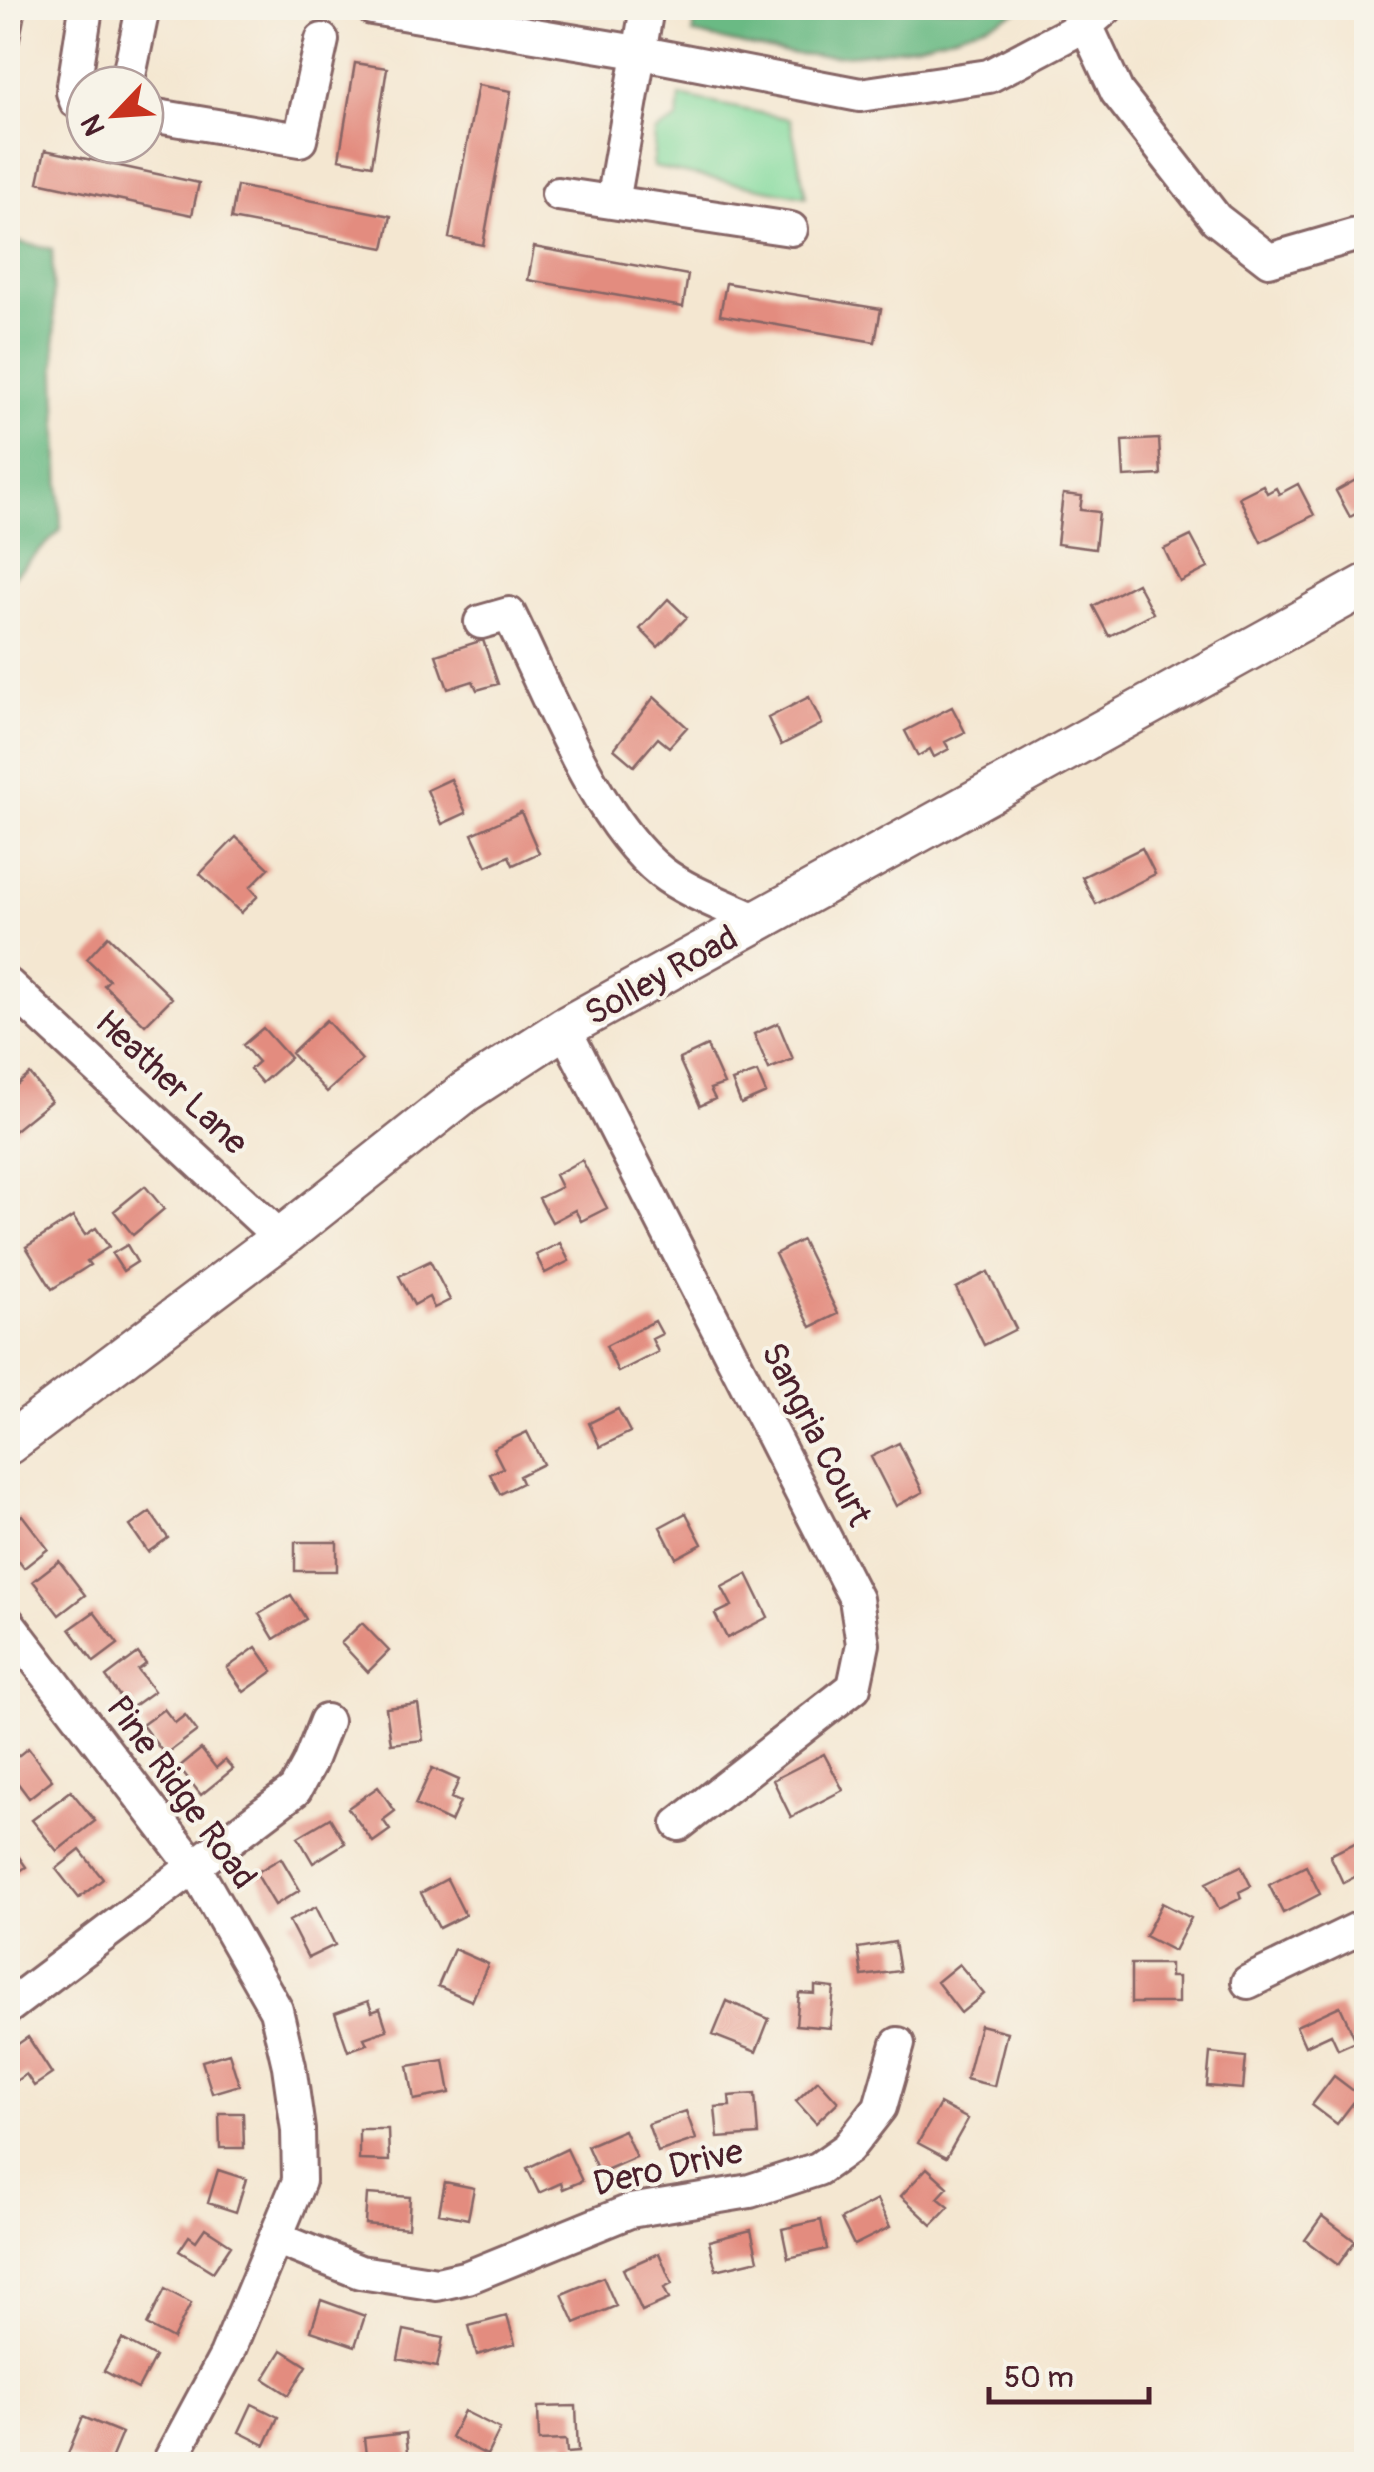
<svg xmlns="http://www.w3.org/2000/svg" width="1374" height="2472" viewBox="0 0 1374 2472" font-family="Pangolin,sans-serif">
	<rect width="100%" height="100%" fill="#f7f3e8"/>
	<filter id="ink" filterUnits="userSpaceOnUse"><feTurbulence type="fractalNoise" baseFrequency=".01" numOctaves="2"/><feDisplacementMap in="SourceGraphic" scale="20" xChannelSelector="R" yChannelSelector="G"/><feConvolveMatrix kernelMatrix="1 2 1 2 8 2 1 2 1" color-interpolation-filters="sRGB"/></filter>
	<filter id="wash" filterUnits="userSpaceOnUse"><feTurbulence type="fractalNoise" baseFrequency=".0048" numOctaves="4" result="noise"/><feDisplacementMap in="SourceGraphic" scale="40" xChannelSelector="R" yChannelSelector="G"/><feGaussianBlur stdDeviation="2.25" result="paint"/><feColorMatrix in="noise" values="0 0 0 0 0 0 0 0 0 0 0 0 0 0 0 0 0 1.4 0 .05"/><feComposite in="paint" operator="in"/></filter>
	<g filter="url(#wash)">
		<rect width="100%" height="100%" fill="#f4e7d1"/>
		<path fill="#83da9d" stroke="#667c64" stroke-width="2.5" d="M 680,96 L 790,119 L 806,197 L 653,167 L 655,132 L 678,119 Z"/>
		<path fill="#6aba84" stroke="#5a6c58" stroke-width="2.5" d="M 695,8 L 1024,8 C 966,38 874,59 808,55 C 770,53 731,41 693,34 Z
			M 8,240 L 52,249 L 61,530 L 8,582 Z"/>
		<g id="blocks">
			<path fill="#e38c7f" d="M 8,8 L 26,8 L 9,94 L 8,93 Z
				M 355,63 L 387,68 L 372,165 L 339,159 Z
				M 478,85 L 511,91 L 483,245 L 449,238 Z
				M 45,150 L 199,183 L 192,215 L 38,182 Z
				M 237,186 L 391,216 L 384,248 L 231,219 Z
				M 534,247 L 688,275 L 683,307 L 528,280 Z
				M 726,283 L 881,309 L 875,342 L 720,315 Z
				M 1159,439 L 1161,475 L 1124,477 L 1122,441 Z
				M 1363,476 L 1366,508 L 1350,517 L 1336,491 Z
				M 1298,484 L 1314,515 L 1261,542 L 1239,497 L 1263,485 L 1267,493 L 1276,488 L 1279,494 Z
				M 1063,494 L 1082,496 L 1080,510 L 1099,512 L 1095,549 L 1057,544 Z
				M 1191,536 L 1208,568 L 1180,582 L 1164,549 Z
				M 1137,583 L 1153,613 L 1109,636 L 1093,606 Z
				M 668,599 L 687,617 L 658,647 L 640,629 Z
				M 483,640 L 498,684 L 477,690 L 473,681 L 448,689 L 436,655 Z
				M 654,697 L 687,727 L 669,747 L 658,738 L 634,766 L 614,749 Z
				M 809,697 L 822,724 L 781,745 L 768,718 Z
				M 952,707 L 965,732 L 945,742 L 949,749 L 934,757 L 930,749 L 918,756 L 905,731 Z
				M 451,779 L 466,813 L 442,824 L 427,790 Z
				M 521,812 L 539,853 L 513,865 L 509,856 L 487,866 L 472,834 Z
				M 236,837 L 269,868 L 250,887 L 258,896 L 241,913 L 200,874 Z
				M 1142,848 L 1155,874 L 1096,904 L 1082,877 Z
				M 108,936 L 172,998 L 145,1025 L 104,985 L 109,980 L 87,959 Z
				M 326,1020 L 362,1060 L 327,1092 L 291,1053 Z
				M 778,1023 L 793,1059 L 769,1069 L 754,1034 Z
				M 263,1028 L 290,1058 L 262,1083 L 250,1069 L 258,1062 L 243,1045 Z
				M 707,1046 L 724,1084 L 710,1089 L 715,1099 L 700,1106 L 679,1059 Z
				M 757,1072 L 766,1093 L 741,1104 L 732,1081 Z
				M 30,1074 L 51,1101 L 14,1131 L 8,1123 L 8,1081 L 13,1088 Z
				M 582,1160 L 607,1208 L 581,1221 L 575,1210 L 552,1222 L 539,1198 L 561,1187 L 555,1175 Z
				M 145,1186 L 164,1209 L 133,1235 L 114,1211 Z
				M 73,1217 L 85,1235 L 96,1228 L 109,1247 L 87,1261 L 90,1265 L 52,1289 L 26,1247 Z
				M 802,1240 L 838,1314 L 811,1327 L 775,1254 Z
				M 560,1243 L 569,1261 L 545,1273 L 536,1255 Z
				M 127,1245 L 137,1262 L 123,1271 L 112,1254 Z
				M 430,1261 L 450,1300 L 434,1308 L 429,1297 L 414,1305 L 399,1276 Z
				M 988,1272 L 1016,1329 L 984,1345 L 956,1288 Z
				M 655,1321 L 662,1334 L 652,1339 L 658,1352 L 618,1372 L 606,1346 Z
				M 618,1409 L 630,1432 L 600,1447 L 589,1423 Z
				M 527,1432 L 543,1464 L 519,1476 L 522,1483 L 500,1494 L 490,1474 L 503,1468 L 493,1448 Z
				M 899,1443 L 923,1492 L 896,1506 L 871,1457 Z
				M 150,1512 L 168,1538 L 148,1552 L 130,1526 Z
				M 686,1513 L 702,1544 L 676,1558 L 660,1527 Z
				M 22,1515 L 48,1549 L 24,1568 L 8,1547 L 8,1527 Z
				M 295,1542 L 337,1542 L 337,1571 L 295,1571 Z
				M 59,1561 L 85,1595 L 59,1615 L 33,1581 Z
				M 747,1574 L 768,1617 L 727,1638 L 715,1614 L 732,1606 L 722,1587 Z
				M 291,1595 L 306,1619 L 274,1639 L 259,1614 Z
				M 94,1612 L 118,1644 L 94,1662 L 70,1629 Z
				M 362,1623 L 389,1651 L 368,1672 L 341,1643 Z
				M 256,1647 L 273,1671 L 244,1692 L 227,1668 Z
				M 138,1653 L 146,1664 L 138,1670 L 154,1691 L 129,1709 L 106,1677 Z
				M 418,1704 L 423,1740 L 391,1744 L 386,1708 Z
				M 164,1709 L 175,1723 L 185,1715 L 197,1731 L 165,1755 L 142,1725 Z
				M 28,1748 L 52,1780 L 29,1798 L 8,1770 L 8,1764 Z
				M 201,1749 L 216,1768 L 225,1760 L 233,1769 L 201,1795 L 179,1767 Z
				M 824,1754 L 843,1790 L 791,1817 L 773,1780 Z
				M 432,1768 L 459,1780 L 451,1798 L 460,1802 L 451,1822 L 415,1805 Z
				M 378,1787 L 395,1811 L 383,1820 L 390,1830 L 373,1842 L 348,1808 Z
				M 71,1791 L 95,1821 L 57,1851 L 32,1820 Z
				M 330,1818 L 345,1843 L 313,1863 L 298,1837 Z
				M 1361,1840 L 1366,1851 L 1366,1871 L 1343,1883 L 1330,1855 Z
				M 12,1847 L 26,1867 L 8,1879 L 8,1850 Z
				M 80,1850 L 103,1879 L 79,1898 L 56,1869 Z
				M 281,1858 L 300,1890 L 275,1905 L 256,1873 Z
				M 1241,1866 L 1251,1886 L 1239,1892 L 1241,1898 L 1219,1909 L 1206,1883 Z
				M 1306,1866 L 1320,1894 L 1283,1913 L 1269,1885 Z
				M 447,1879 L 465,1915 L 439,1928 L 421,1893 Z
				M 1162,1903 L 1191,1918 L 1174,1951 L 1145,1936 Z
				M 316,1907 L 335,1945 L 308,1958 L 289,1921 Z
				M 895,1942 L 900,1971 L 862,1976 L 858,1948 Z
				M 454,1949 L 488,1964 L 472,2001 L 438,1986 Z
				M 959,1964 L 984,1994 L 961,2013 L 937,1982 Z
				M 1131,1964 L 1170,1964 L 1170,1977 L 1178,1977 L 1178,2003 L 1131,2003 Z
				M 815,1986 L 834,1988 L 830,2028 L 796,2025 L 799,1993 L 815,1994 Z
				M 368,2001 L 372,2012 L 380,2009 L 387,2030 L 364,2038 L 367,2044 L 348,2051 L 335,2013 Z
				M 727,2001 L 769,2019 L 756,2052 L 713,2035 Z
				M 1340,2006 L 1356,2041 L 1338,2049 L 1331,2034 L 1305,2046 L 1296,2026 Z
				M 980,2025 L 1007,2032 L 994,2086 L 966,2079 Z
				M 28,2037 L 52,2074 L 34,2086 L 26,2074 L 10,2085 L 8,2051 Z
				M 229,2053 L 239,2085 L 212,2093 L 202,2061 Z
				M 1210,2053 L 1246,2057 L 1243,2089 L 1207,2086 Z
				M 444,2060 L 450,2093 L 414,2100 L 408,2066 Z
				M 1334,2076 L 1359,2095 L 1337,2124 L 1312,2105 Z
				M 818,2080 L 838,2102 L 816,2123 L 796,2101 Z
				M 755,2094 L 758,2135 L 718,2138 L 715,2107 L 730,2106 L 729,2096 Z
				M 940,2104 L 968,2119 L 946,2158 L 918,2143 Z
				M 686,2111 L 696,2139 L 658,2152 L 648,2124 Z
				M 219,2113 L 243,2113 L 244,2148 L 220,2148 Z
				M 359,2129 L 388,2129 L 389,2161 L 359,2160 Z
				M 624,2130 L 636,2157 L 599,2173 L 587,2146 Z
				M 567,2149 L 582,2181 L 563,2189 L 561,2183 L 539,2193 L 527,2168 Z
				M 927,2168 L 948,2187 L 938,2198 L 949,2207 L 932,2225 L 901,2196 Z
				M 218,2170 L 246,2179 L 236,2212 L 208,2203 Z
				M 445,2182 L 474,2188 L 468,2219 L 439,2213 Z
				M 367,2194 L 410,2197 L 408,2228 L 365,2224 Z
				M 877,2200 L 890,2227 L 854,2245 L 841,2219 Z
				M 1322,2216 L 1355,2241 L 1338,2265 L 1305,2240 Z
				M 821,2220 L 827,2249 L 788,2258 L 782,2229 Z
				M 205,2228 L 231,2245 L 213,2272 L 179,2251 L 189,2236 L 196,2241 Z
				M 751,2230 L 758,2260 L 716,2270 L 709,2241 Z
				M 659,2253 L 672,2284 L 664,2288 L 669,2299 L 642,2311 L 623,2269 Z
				M 603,2277 L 616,2306 L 575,2323 L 562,2294 Z
				M 165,2289 L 191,2303 L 173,2339 L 147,2325 Z
				M 321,2300 L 365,2316 L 355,2346 L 311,2331 Z
				M 507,2316 L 515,2344 L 477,2355 L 469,2326 Z
				M 404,2330 L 443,2338 L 437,2367 L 398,2359 Z
				M 122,2339 L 155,2357 L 138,2389 L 104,2371 Z
				M 282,2350 L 307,2366 L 289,2395 L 264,2379 Z
				M 252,2404 L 278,2417 L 265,2445 L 239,2432 Z
				M 576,2406 L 578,2452 L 567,2453 L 566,2440 L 539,2441 L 538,2407 Z
				M 464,2411 L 500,2429 L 487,2455 L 451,2437 Z
				M 83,2417 L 122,2433 L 109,2464 L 87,2464 L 67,2456 Z
				M 406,2433 L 409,2461 L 367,2464 L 364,2438 Z"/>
		</g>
	</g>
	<g filter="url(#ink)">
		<use href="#blocks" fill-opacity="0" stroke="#866565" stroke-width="2.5"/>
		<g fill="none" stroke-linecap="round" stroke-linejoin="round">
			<defs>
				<path id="minor" d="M 372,8 L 637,52 L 860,95 L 989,76 L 1086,25 L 1106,8
					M 1086,25 L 1117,92 L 1216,219 L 1269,260 L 1366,232
					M 127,85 L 143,8
					M 85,103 L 76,101 L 73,92 L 86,8
					M 145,114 L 300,140 L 322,40
					M 558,194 L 791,229
					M 613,202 L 647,8
					M 481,622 L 509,614 C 547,691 595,820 661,872 C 688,893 727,906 758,921
					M 8,985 L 281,1238
					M 564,1028 L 856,1599 L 863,1644 L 854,1687 L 679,1824
					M 8,1623 L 195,1868 L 276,2010 L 289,2066 L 298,2130 L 299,2181 L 226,2356 L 168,2464
					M 1248,1982 L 1366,1925
					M 8,2007 L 295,1790 L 309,1764 L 326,1721
					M 278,2239 L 360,2272 L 437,2284 L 468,2277 L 630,2211 L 750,2191 L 818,2169 L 848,2148 L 880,2107 L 898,2044"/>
				<path id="major" d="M 8,1444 L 281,1238 L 465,1092 L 564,1028 L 1366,585"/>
			</defs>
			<use href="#minor" stroke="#866565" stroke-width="38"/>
			<use href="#major" stroke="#866565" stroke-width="45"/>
			<use href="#minor" stroke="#fff" stroke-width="32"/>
			<use href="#major" stroke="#fff" stroke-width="40"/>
		</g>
	</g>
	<g text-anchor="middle" stroke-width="8" stroke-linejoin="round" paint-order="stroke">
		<g font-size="35" fill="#4a1f2b" stroke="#f7f3e8">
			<text transform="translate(661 975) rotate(-29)" y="12">Solley Road</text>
			<text transform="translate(172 1082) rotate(43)" y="12">Heather Lane</text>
			<text transform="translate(817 1434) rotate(63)" y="12">Sangria Court</text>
			<text transform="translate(182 1792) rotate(54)" y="12">Pine Ridge Road</text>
			<text transform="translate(668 2167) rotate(-13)" y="12">Dero Drive</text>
		</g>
	</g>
	<rect width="1374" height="2472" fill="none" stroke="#f7f3e8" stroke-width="40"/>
	<g transform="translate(115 115) rotate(245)"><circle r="48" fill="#f7f3e8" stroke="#b29e9c" stroke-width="2.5"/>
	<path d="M0-8L18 38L0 25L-18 38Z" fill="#c8321e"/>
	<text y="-15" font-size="28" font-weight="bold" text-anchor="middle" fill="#4a1f2b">N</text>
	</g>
	<path d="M989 2387v15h160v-15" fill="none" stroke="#4a1f2b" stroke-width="5"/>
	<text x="1004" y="2387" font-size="30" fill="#4a1f2b" stroke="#f7f3e8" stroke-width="8" paint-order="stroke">50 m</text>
</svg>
